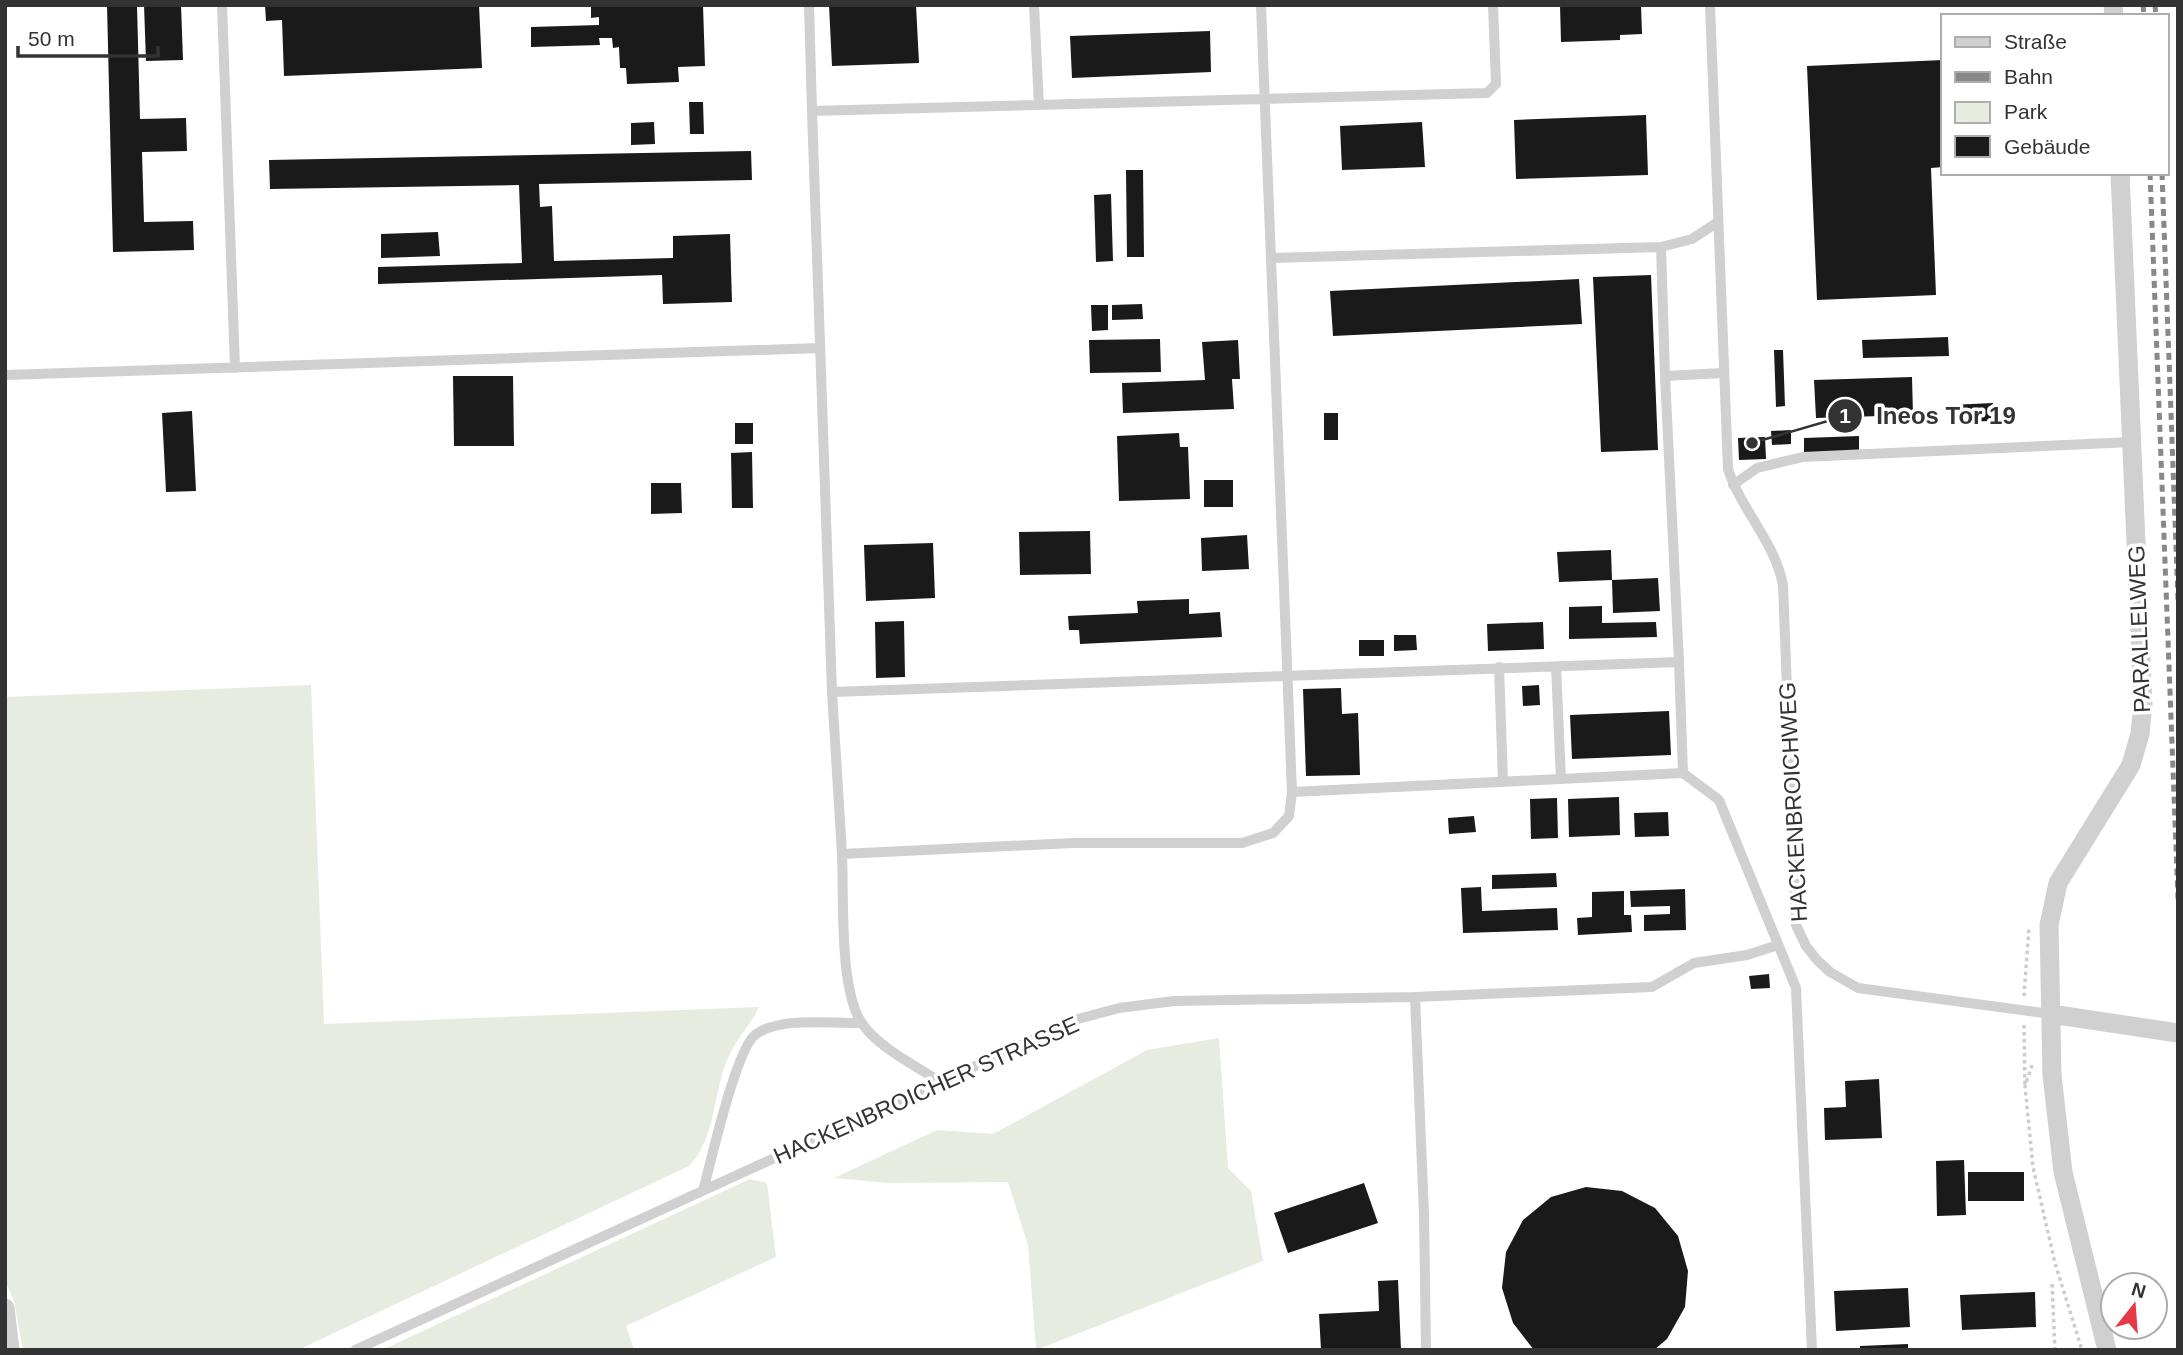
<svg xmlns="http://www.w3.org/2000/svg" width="2183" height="1355" viewBox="0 0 2183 1355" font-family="Helvetica,sans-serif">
	<rect width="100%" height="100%" fill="#fff"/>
	<path fill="#e6ecdf" d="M 311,685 L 324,1024 L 759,1007 C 751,1025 737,1037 728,1058 C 713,1091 716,1139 689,1166 L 298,1350 L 23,1350 L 14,1301 L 5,1281 L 5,697 Z
		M 1219,1038 L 1228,1168 L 1251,1191 L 1263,1261 L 1036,1350 L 1028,1245 L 1008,1182 L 889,1183 L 834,1178 L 937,1130 L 993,1134 L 1147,1050 Z
		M 750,1179 L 767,1183 L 776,1257 L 626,1326 L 634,1350 L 382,1350 Z"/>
	<path fill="#1a1a1a" d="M 107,5 L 137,5 L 140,119 L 186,118 L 187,151 L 142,152 L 144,222 L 193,221 L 194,250 L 113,252 Z
		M 144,5 L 181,5 L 183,60 L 146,61 Z
		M 265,5 L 479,5 L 482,68 L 284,76 L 282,20 L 266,21 Z
		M 591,5 L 703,5 L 705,66 L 678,67 L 679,82 L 627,84 L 626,68 L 620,68 L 619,47 L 613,48 L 612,38 L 599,38 L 600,45 L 531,47 L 531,27 L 599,25 L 599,17 L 591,18 Z
		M 829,5 L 916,5 L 919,63 L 832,66 Z
		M 1560,5 L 1641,5 L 1642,34 L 1620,35 L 1620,40 L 1561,42 Z
		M 1210,31 L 1211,72 L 1072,78 L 1070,36 Z
		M 1943,60 L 1943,167 L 1931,168 L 1936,295 L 1817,300 L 1807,66 Z
		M 689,102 L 703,102 L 704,134 L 690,134 Z
		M 1646,115 L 1648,175 L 1516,179 L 1514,120 Z
		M 654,122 L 655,144 L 631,145 L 631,123 Z
		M 1422,122 L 1425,167 L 1342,170 L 1340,126 Z
		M 751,151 L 752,180 L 539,184 L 540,207 L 552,206 L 554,261 L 673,258 L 673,236 L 730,234 L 732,302 L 663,304 L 662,275 L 378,284 L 378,267 L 522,263 L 519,185 L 270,189 L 269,160 Z
		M 1126,170 L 1143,170 L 1144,257 L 1127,257 Z
		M 1111,194 L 1113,261 L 1096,262 L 1094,195 Z
		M 438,232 L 440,256 L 381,258 L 381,234 Z
		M 1651,275 L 1658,450 L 1601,452 L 1593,277 Z
		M 1579,279 L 1582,324 L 1333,336 L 1330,291 Z
		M 1142,304 L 1143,319 L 1112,320 L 1112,305 Z
		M 1091,305 L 1108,305 L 1108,330 L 1092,331 Z
		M 1948,337 L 1949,356 L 1863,358 L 1862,340 Z
		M 1160,339 L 1161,372 L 1090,373 L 1089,340 Z
		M 1238,340 L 1240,379 L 1232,379 L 1234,409 L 1123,413 L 1122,383 L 1205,380 L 1202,342 Z
		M 1774,350 L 1783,350 L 1785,406 L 1776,407 Z
		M 453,376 L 513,376 L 514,446 L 454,446 Z
		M 1912,377 L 1913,415 L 1816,418 L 1814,380 Z
		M 1993,403 L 1994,421 L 1952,422 L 1951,405 Z
		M 192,411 L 196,491 L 166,492 L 162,413 Z
		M 1324,413 L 1338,413 L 1338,440 L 1324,440 Z
		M 735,423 L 753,423 L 753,444 L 735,444 Z
		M 1791,430 L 1791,444 L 1772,445 L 1771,431 Z
		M 1179,433 L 1180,447 L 1188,447 L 1190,499 L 1119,501 L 1117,436 Z
		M 1859,436 L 1859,452 L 1804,454 L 1804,438 Z
		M 1765,437 L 1766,459 L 1739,460 L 1738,438 Z
		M 752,452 L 753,508 L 732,508 L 731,453 Z
		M 1204,480 L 1233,480 L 1233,507 L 1204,507 Z
		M 651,483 L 681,483 L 682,513 L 651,514 Z
		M 1090,531 L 1091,574 L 1020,575 L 1019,532 Z
		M 1247,535 L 1249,569 L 1202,571 L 1201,538 Z
		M 933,543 L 935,598 L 866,601 L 864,545 Z
		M 1611,550 L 1612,580 L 1559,582 L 1557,552 Z
		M 1658,578 L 1660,611 L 1613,613 L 1612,580 Z
		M 1189,599 L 1189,614 L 1220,612 L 1222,637 L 1080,644 L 1079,630 L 1069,630 L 1068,616 L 1138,613 L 1137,601 Z
		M 1602,606 L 1602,623 L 1656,622 L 1657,637 L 1569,639 L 1569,607 Z
		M 904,621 L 905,677 L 876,678 L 875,622 Z
		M 1543,622 L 1544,649 L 1488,651 L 1487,624 Z
		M 1394,635 L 1416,635 L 1417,650 L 1394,651 Z
		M 1359,640 L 1384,640 L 1384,656 L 1359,656 Z
		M 1539,685 L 1540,705 L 1523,706 L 1522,686 Z
		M 1341,688 L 1342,714 L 1358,713 L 1360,775 L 1306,776 L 1303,689 Z
		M 1669,711 L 1671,755 L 1572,759 L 1570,715 Z
		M 1619,797 L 1620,835 L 1569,837 L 1568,799 Z
		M 1557,798 L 1558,838 L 1531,839 L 1530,799 Z
		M 1668,812 L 1669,836 L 1635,837 L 1634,813 Z
		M 1474,816 L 1476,832 L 1449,834 L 1448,818 Z
		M 1556,873 L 1557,887 L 1492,889 L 1492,875 Z
		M 1481,887 L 1482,911 L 1557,908 L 1558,930 L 1463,933 L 1461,888 Z
		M 1685,889 L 1686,930 L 1644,931 L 1644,915 L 1670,914 L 1670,906 L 1631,907 L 1630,891 Z
		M 1624,891 L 1624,915 L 1631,915 L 1632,932 L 1578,935 L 1577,918 L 1592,917 L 1592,892 Z
		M 1769,974 L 1770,988 L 1751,989 L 1749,976 Z
		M 1879,1079 L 1882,1138 L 1825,1140 L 1824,1108 L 1846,1107 L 1845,1081 Z
		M 1964,1160 L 1966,1215 L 1937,1216 L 1936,1161 Z
		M 1968,1172 L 2024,1172 L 2024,1201 L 1968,1201 Z
		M 1364,1183 L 1378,1223 L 1288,1253 L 1274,1213 Z
		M 1586,1187 L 1622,1191 L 1655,1208 L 1678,1236 L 1688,1271 L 1685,1307 L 1667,1339 L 1654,1350 L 1534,1350 L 1513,1323 L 1502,1288 L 1506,1252 L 1523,1220 L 1551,1197 Z
		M 1398,1280 L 1401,1350 L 1321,1350 L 1319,1314 L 1379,1311 L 1378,1281 Z
		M 1908,1288 L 1910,1327 L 1836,1331 L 1834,1291 Z
		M 2035,1292 L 2036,1327 L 1962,1330 L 1960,1295 Z
		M 1908,1344 L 1908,1350 L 1860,1350 L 1860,1346 Z"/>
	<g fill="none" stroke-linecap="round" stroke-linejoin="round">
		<path stroke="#cdcdcd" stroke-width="3.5" stroke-dasharray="3.5 3.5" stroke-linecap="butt" d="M 2024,996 L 2029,927
			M 2024,1025 L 2025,1086
			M 2032,1065 L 2025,1086 L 2033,1167 L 2055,1263 L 2082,1350
			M 2052,1284 L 2055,1350"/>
		<path stroke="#d0d0d0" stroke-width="10" d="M 222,5 L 235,368
			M 809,5 L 812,111 L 1487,93 L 1496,84 L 1493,5
			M 1034,5 L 1039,105
			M 1710,5 L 1728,469 C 1741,510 1775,542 1783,585 L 1796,925 L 1806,946 L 1817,960 L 1830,972 L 1858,988 L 2051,1014
			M 812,111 L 832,692 L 842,854 L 1073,843 L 1242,843 L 1273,833 L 1289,816 L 1292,792 L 1261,5
			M 1661,247 L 1665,376
			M 1272,258 L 1661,247 L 1692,239 L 1718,222
			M 5,375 L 819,348
			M 1733,485 L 1757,468 L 1803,457 L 2132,442
			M 1679,662 L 1683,773
			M 1499,667 L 1503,782
			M 1556,667 L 1561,779
			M 832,692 L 1679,662 L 1665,376 L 1723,373
			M 1292,792 L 1683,773 L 1719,800 L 1796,988 L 1812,1350
			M 842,854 C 844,897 839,987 861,1022 C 878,1048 917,1066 942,1083
			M 1415,997 L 1424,1214 L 1426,1350
			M 703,1191 C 711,1162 736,1048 756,1034 C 783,1016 831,1024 862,1023
			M 355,1350 L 1078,1019 L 1119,1008 L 1174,1001 L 1415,997 L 1652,987 L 1694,963 L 1747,955 L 1778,945"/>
		<path stroke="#d0d0d0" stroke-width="19" d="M 2113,5 L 2114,16
			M 2051,1014 L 2178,1033
			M 5,1308 L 10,1350
			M 2107,1350 L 2063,1172 L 2052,1075 L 2049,925 L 2058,883 L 2131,765 L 2140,734 L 2143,704 L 2120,173"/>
		<path stroke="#888" stroke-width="5" stroke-dasharray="7 5" stroke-linecap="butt" d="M 2143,5 L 2144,16
			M 2155,5 L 2156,16
			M 2150,173 L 2178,899
			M 2162,173 L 2178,600"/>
	</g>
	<g text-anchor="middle" stroke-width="7" stroke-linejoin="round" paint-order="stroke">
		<g font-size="23" fill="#333" stroke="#fff">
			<text transform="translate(2139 629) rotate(-92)" y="8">PARALLELWEG</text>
			<text transform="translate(1793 802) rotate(-93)" y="8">HACKENBROICHWEG</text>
			<text transform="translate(926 1090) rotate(-24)" y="8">HACKENBROICHER STRASSE</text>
		</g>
	</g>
	<path fill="none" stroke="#333" stroke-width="2.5" d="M1752 443L1845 416"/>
	<g fill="#333" stroke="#fff" stroke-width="2.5">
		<circle cx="1752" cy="443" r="7"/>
		<circle cx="1845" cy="416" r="18"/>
	</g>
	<g font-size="21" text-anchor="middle" font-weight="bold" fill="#fff">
		<text x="1845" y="423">1</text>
	</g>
	<g font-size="24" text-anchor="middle" font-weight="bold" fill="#333" stroke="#fff" stroke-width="7" stroke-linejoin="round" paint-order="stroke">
		<text x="1946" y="424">Ineos Tor 19</text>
	</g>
	<rect width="2183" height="1355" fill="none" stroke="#333333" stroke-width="14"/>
	<rect x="1941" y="14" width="228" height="161" fill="#ffffff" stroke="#adadad" stroke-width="2"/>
	<rect x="1955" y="37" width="35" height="10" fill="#d0d0d0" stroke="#adadad" stroke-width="2"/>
	<text x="2004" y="49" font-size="21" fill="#333333">Straße</text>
	<rect x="1955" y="72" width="35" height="10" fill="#888888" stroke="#adadad" stroke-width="2"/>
	<text x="2004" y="84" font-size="21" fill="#333333">Bahn</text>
	<rect x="1955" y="102" width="35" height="21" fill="#e6ecdf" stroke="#adadad" stroke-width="2"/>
	<text x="2004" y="119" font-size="21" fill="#333333">Park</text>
	<rect x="1955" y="136" width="35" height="21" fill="#1a1a1a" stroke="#adadad" stroke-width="2"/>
	<text x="2004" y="154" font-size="21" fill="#333333">Gebäude</text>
	<g transform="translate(2134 1306) rotate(17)"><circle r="33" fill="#ffffff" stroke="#adadad" stroke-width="2"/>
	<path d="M0-5L12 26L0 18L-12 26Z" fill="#e63946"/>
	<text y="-10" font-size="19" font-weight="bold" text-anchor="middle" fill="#333333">N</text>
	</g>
	<path d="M18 46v10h140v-10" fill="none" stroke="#333333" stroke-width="3.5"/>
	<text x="28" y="46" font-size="21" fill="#333333" stroke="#ffffff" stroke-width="5" paint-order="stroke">50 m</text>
</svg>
